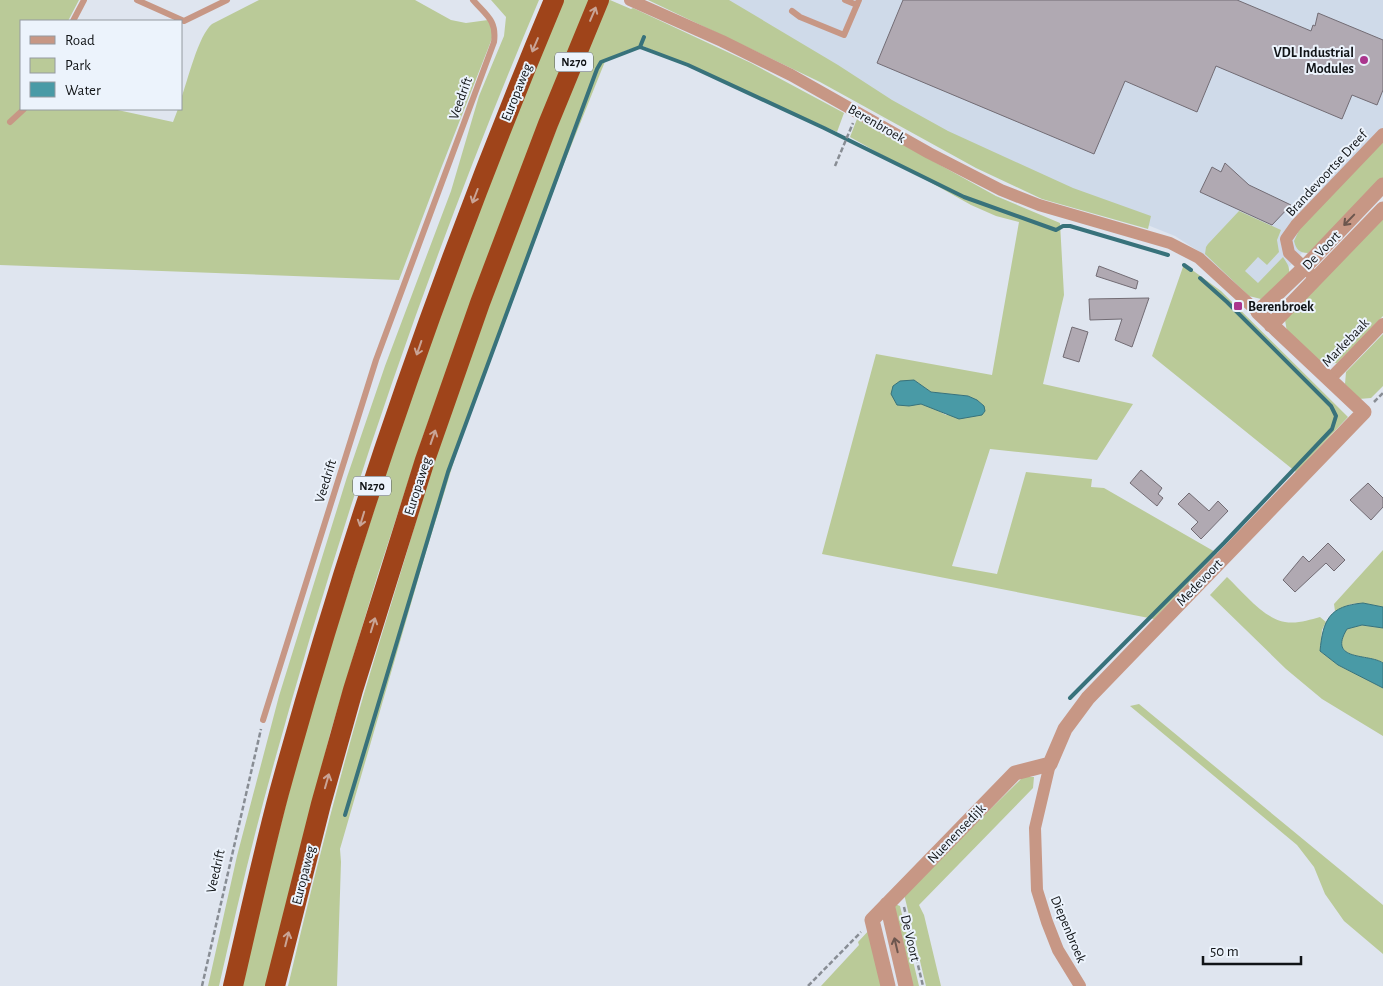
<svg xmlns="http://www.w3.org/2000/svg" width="1383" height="986" viewBox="0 0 1383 986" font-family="'Alegreya Sans',sans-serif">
	<rect width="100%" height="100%" fill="#dfe5ef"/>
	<path fill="#cfdae9" d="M 702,0 L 1383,0 L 1383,166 L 1261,297 L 1250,297 L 1206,256 L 1175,236 L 1145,224 L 1055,197 Z"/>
	<path fill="#baca98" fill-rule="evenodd" d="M 0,0 L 79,0 L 68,21 L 21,21 L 21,109 L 113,109 L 173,122 L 178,109 L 181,109 L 181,99 C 188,80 198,36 212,24 L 259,0 L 415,0 L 451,20 L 466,23 L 488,20 L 494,31 L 491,41 L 440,171 L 399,280 L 0,265 Z
		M 491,0 L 539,0 C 434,248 346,503 274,763 C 253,837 236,912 219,986 L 208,986 L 237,856 L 279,696 L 347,477 L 385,366 L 451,191 L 479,96 L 504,36 L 506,17 Z
		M 562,0 L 591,0 L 463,326 L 422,439 L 378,574 L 330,734 L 267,986 L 240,986 L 307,721 L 429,337 Z
		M 606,0 L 610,0 L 631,9 L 633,8 L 751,63 L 844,113 L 837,132 L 643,46 L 630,49 L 606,59 L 561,171 L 458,448 L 426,552 L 340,849 L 341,862 L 337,986 L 288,986 C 311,889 335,793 363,697 C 389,608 419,519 441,429 Z
		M 648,0 L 729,0 L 838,65 L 892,100 L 948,131 L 1073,188 L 1151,216 L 1148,229 L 1042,199 L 976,168 L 820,82 Z
		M 857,119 L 996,196 L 1060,223 L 1064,295 L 1043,384 L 1133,404 L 1097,460 L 990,449 L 952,566 L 997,574 L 1026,472 L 1092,479 L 1091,487 L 1104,488 L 1217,553 L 1154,619 L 822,554 L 876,354 L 992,375 L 1019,222 L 996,216 L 971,205 L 850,137 ZM 914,380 L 931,392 L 968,396 L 977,400 L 984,406 L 946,415 L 933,408 L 921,404 Z
		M 1383,139 L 1383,179 L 1308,253 C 1299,253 1296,249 1294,241 L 1302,224 Z
		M 1239,211 L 1281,230 L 1277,240 L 1279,252 L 1267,265 L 1258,257 L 1245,271 L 1258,283 L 1283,257 C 1287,263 1290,267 1289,274 L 1261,299 L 1249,296 L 1205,254 L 1206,247 L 1208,244 Z
		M 1383,213 L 1383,316 L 1337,363 L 1317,364 L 1287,332 L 1285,320 Z
		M 1184,264 L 1221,291 L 1348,417 L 1296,472 L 1152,356 Z
		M 1383,334 L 1383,386 L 1371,398 L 1359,399 L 1345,384 L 1346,372 Z
		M 1383,550 L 1383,607 L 1363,603 L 1351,604 L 1335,611 L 1334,604 Z
		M 1227,577 C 1242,591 1264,619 1285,622 C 1297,624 1309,620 1320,617 L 1326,622 L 1322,630 L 1320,651 L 1338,665 L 1383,688 L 1383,736 L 1322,699 L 1286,669 L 1210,595 Z
		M 1362,625 L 1383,628 L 1383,663 C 1369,653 1327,662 1347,629 Z
		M 1139,704 L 1383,905 L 1383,954 L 1344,921 L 1325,894 L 1314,867 L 1297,845 L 1130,706 Z
		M 1023,777 L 1034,777 L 1033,788 L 919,905 L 924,915 L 941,986 L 926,986 L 904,894 Z
		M 895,904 L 900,906 L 919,986 L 912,986 L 894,921 Z
		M 872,927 L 885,986 L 821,986 L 859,945 L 858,942 Z"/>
	<path fill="#499aa6" stroke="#38727b" d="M 914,380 L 931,392 L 968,396 L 977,400 L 984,406 L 985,411 L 982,415 L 959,419 L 921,404 L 909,406 L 897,405 L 891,394 L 893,386 L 900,381 Z
		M 1363,603 L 1383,607 L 1383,628 L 1362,625 L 1347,629 C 1327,662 1369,653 1383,663 L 1383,688 L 1338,665 L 1320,651 C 1323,620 1329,606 1363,603 Z"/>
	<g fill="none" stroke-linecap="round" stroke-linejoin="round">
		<path stroke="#38727b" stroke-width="4" d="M 644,37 L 640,47 L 688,65 L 824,128 L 964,197 L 1056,230 L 1063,226 L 1070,226 L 1168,255
			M 1184,265 L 1191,270
			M 1070,698 L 1224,543 L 1332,429 L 1336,416 L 1331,406 L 1227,302 L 1200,278
			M 345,815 L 448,472 L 597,69 L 601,62 L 640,47"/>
	</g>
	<path fill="#b0a9b2" stroke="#726c74" d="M 903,0 L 1237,0 L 1311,31 L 1313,25 L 1315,26 L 1318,13 L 1383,40 L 1383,90 L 1377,105 L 1352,95 L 1342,119 L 1216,66 L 1197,112 L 1125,81 L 1094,154 L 877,63 Z
		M 1225,163 L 1249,185 L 1291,205 L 1272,225 L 1200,192 L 1212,167 L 1221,172 Z
		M 1099,266 L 1138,281 L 1136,289 L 1096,276 Z
		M 1149,298 L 1132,347 L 1115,340 L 1122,319 L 1090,320 L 1089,299 Z
		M 1072,327 L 1088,332 L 1079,362 L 1063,357 Z
		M 1141,470 L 1162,488 L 1158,494 L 1163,498 L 1157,506 L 1130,483 Z
		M 1368,483 L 1383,498 L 1383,507 L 1371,520 L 1350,500 Z
		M 1189,493 L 1209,511 L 1218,501 L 1228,511 L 1201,539 L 1191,529 L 1198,522 L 1178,504 Z
		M 1328,543 L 1345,560 L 1334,571 L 1326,563 L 1295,592 L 1283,580 L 1303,556 L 1309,562 Z"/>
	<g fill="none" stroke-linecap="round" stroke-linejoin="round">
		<path stroke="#888d94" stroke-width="2.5" stroke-dasharray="5 2.5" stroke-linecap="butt" d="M 835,166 L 853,123
			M 1374,402 L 1383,393
			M 904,907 L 923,986
			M 202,986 L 261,729
			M 808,986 L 861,932"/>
		<path stroke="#c79785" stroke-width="6" d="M 137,0 L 184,21 L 227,0
			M 845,0 L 857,5
			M 792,11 L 800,17 L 844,35 L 859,0
			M 73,21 L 84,0
			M 10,122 L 24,109
			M 263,720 L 376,360 L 494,42 C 497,20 486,15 473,0"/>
		<path stroke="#c79785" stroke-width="12" d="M 630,0 L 722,41 L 791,75 L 929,153 L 1001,190 L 1039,205 L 1170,243 L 1199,258 L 1258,312
			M 1311,274 L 1289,253 L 1286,239 L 1296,225 L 1383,134
			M 1329,380 L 1383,324
			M 1050,764 L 1035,828 L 1037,890 L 1047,922 L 1058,950 L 1080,986"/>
		<path stroke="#c79785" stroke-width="15" d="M 1271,325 L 1383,209
			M 887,904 L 906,986
			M 888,986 L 872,920 L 1015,773 L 1050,764 L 1065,729 L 1088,698 L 1364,412 L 1258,312 L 1304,268 L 1383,185"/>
		<path stroke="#9f441a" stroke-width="20" d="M 233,986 C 248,922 262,857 279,793 C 353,523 446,258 554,0
			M 275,986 L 321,804 L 353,690 L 425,460 L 480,303 L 548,124 L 599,0"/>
	</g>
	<defs><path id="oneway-shaft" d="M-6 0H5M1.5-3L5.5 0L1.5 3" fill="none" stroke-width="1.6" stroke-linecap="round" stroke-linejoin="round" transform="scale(1.25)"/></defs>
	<g stroke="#c9a496">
		<use href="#oneway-shaft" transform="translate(593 14) rotate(-67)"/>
		<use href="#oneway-shaft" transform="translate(535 45) rotate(113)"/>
		<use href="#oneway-shaft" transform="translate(475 196) rotate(111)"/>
		<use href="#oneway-shaft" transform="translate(419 348) rotate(109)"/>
		<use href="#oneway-shaft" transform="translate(433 437) rotate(-71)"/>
		<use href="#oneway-shaft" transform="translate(362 519) rotate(107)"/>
		<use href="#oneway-shaft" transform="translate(373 625) rotate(-73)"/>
		<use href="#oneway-shaft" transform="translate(327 781) rotate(-74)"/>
		<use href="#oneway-shaft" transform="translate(287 939) rotate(-76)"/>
	</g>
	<g stroke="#6c564e">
		<use href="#oneway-shaft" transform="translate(1349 220) rotate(134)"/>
		<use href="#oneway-shaft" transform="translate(896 945) rotate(-103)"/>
	</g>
	<g fill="#aa358d" stroke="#ecf3fc" stroke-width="2">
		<circle cx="1364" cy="60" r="5"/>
		<rect x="1233" y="301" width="10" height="10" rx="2.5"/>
	</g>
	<g text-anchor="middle" stroke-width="4" stroke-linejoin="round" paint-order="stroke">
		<g fill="#ecf3fc" stroke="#53575c" stroke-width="1">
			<rect x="555" y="52.5" width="38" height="19" rx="4"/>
			<rect x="353" y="476.5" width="38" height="19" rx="4"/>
		</g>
		<g font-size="12" font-weight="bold" fill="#111417">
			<text x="574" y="66">N270</text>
			<text x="372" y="490">N270</text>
		</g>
		<g font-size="14" font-weight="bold" fill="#111417" stroke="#ecf3fc" text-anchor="end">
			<text x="1354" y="57">VDL Industrial<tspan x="1354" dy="16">Modules</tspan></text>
			<text x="1248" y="311" text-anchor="start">Berenbroek</text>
		</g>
		<g font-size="14" fill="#111417" stroke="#ecf3fc">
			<text transform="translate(516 92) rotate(-68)" y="5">Europaweg</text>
			<text transform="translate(460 98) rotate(-70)" y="5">Veedrift</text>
			<text transform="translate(877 123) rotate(30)" y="5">Berenbroek</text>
			<text transform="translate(1326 173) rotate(-47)" y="5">Brandevoortse Dreef</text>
			<text transform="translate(1321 250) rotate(-46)" y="5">De Voort</text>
			<text transform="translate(1345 342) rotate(-46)" y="5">Markebaak</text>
			<text transform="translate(325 481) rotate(-73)" y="5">Veedrift</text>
			<text transform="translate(417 486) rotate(-72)" y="5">Europaweg</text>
			<text transform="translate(1199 582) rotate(-46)" y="5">Medevoort</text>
			<text transform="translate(956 833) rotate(-46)" y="5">Nuenensedijk</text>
			<text transform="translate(215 871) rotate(-77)" y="5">Veedrift</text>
			<text transform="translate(303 875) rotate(-76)" y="5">Europaweg</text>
			<text transform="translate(1069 929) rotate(67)" y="5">Diepenbroek</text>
			<text transform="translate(911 938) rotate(77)" y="5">De Voort</text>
		</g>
	</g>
	<rect x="20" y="20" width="162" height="90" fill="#ecf3fc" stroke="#949aa0"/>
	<rect x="30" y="36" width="25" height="8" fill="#c79785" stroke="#949aa0"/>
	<text x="65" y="45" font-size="15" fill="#111417">Road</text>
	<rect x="30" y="58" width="25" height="15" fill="#baca98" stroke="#949aa0"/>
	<text x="65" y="70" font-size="15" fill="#111417">Park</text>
	<rect x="30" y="82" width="25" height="15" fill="#499aa6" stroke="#949aa0"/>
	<text x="65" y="95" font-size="15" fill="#111417">Water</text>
	<path d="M1203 956v8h98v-8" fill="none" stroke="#111417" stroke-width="2.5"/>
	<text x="1210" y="956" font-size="15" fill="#111417" stroke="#ecf3fc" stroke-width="4" paint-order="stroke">50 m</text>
</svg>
